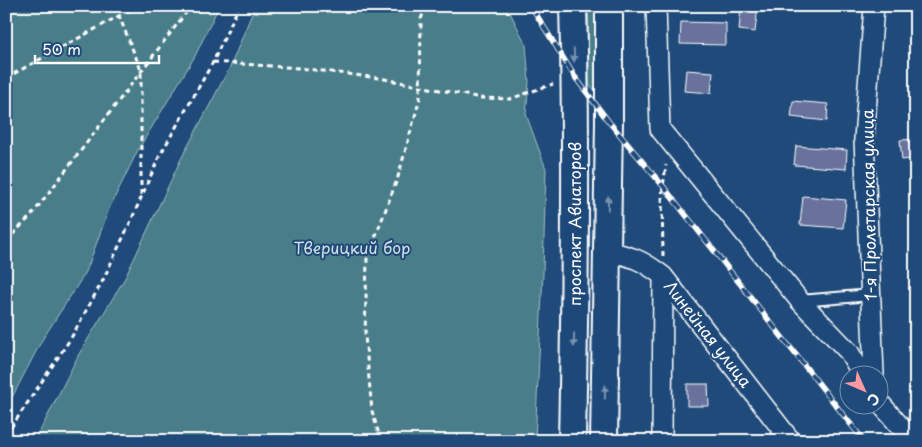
<svg xmlns="http://www.w3.org/2000/svg" width="922" height="447" viewBox="0 0 922 447" font-family="'Playpen Sans',sans-serif">
	<rect width="100%" height="100%" fill="#1f4a7a"/>
	<filter id="ink" filterUnits="userSpaceOnUse"><feTurbulence type="fractalNoise" baseFrequency=".02" numOctaves="2"/><feDisplacementMap in="SourceGraphic" scale="10" xChannelSelector="R" yChannelSelector="G"/><feConvolveMatrix kernelMatrix="1 2 1 2 8 2 1 2 1" color-interpolation-filters="sRGB"/></filter>
	<g filter="url(#ink)">
		<path fill="#4a7d89" stroke="#a4bec4" d="M 6,6 L 219,6 L 195,56 L 138,150 L 109,209 L 86,272 L 42,340 L 6,409 Z
			M 255,6 L 507,6 L 526,45 L 529,82 L 526,114 L 546,169 L 543,273 L 535,441 L 35,441 L 79,354 L 125,278 L 181,159 L 231,65 Z
			M 588,6 L 599,6 L 601,98 L 589,84 Z"/>
		<path fill="#68729c" stroke="#fff" d="M 741,6 L 758,6 L 755,32 L 739,30 Z
			M 681,22 L 726,23 L 726,45 L 680,44 Z
			M 686,70 L 713,72 L 711,93 L 684,91 Z
			M 793,101 L 828,104 L 827,121 L 791,117 Z
			M 916,139 L 916,158 L 902,160 L 900,140 Z
			M 796,146 L 847,150 L 846,169 L 794,165 Z
			M 803,196 L 846,200 L 843,228 L 800,225 Z
			M 687,384 L 708,384 L 709,406 L 687,406 Z"/>
		<g fill="none" stroke-linecap="round" stroke-linejoin="round">
			<defs>
				<path id="lane" d="M 800,301 L 871,295"/>
				<path id="street" d="M 656,6 L 660,129 L 800,301 L 849,352 L 862,374
					M 607,251 C 634,257 642,260 663,276 L 791,441
					M 874,374 L 864,139 L 874,6
					M 880,403 L 913,441
					M 662,441 L 663,276"/>
				<path id="secondary" d="M 572,441 C 575,296 577,151 573,6
					M 604,441 L 609,122 L 609,6"/>
			</defs>
			<use href="#lane" stroke="#fff" stroke-width="14"/>
			<use href="#street" stroke="#fff" stroke-width="22"/>
			<use href="#secondary" stroke="#fff" stroke-width="30"/>
			<path stroke="#fff" stroke-width="3" stroke-dasharray="5 4" stroke-linecap="butt" d="M 115,6 L 141,70 L 141,196
				M 213,62 L 299,68 L 379,78 L 481,98 L 510,99 L 553,84
				M 6,78 L 137,6
				M 6,241 L 31,216 L 191,6
				M 663,256 L 662,194 L 666,165
				M 6,435 L 71,338 L 102,282 L 130,223 L 159,157 L 213,62 L 239,6
				M 381,441 L 372,411 L 365,336 L 367,259 L 398,177 L 420,98 L 421,19 L 426,6"/>
			<use href="#lane" stroke="#1f4a7a" stroke-width="10"/>
			<use href="#street" stroke="#1f4a7a" stroke-width="19"/>
			<use href="#secondary" stroke="#1f4a7a" stroke-width="26"/>
			<defs>
				<path id="rail" d="M 531,6 L 575,77 L 609,122 L 663,186 L 864,441"/>
			</defs>
			<use href="#rail" stroke="#fff" stroke-width="5.5"/>
			<use href="#rail" stroke="#1f4a7a" stroke-width="4" stroke-dasharray="11" stroke-linecap="butt"/>
		</g>
		<defs><path id="oneway-solid" d="M-6-.8H1V-3.2L6.5 0L1 3.2V.8H-6Z" transform="scale(1.25)"/></defs>
		<g fill="#7992af">
			<use href="#oneway-solid" transform="translate(574 55) rotate(89)"/>
			<use href="#oneway-solid" transform="translate(608 203) rotate(-89)"/>
			<use href="#oneway-solid" transform="translate(574 340) rotate(91)"/>
			<use href="#oneway-solid" transform="translate(605 392) rotate(-89)"/>
		</g>
	</g>
	<g text-anchor="middle" stroke-width="4" stroke-linejoin="round" paint-order="stroke">
		<g font-size="16" fill="#fff" stroke="#1f4a7a">
			<text transform="translate(869 205) rotate(-91)" y="6">1-я Пролетарская улица</text>
			<text transform="translate(575 224) rotate(-90)" y="6">проспект Авиаторов</text>
			<text transform="translate(708 334) rotate(52)" y="6">Линейная улица</text>
		</g>
		<g font-size="16" fill="#d2dee2" stroke="#1f4a7a">
			<text x="352" y="254">Тверицкий бор</text>
		</g>
	</g>
	<rect width="922" height="447" fill="none" stroke="#1f4a7a" stroke-width="25"/>
	<rect x="12" y="12" width="897" height="422" fill="none" stroke="#fff" stroke-width="2" filter="url(#ink)"/>
	<g transform="translate(864 390) rotate(135)"><circle r="24" fill="#1f4a7a" stroke="#7992af"/>
	<path d="M0-4L9 19L0 12L-9 19Z" fill="#ff9aa2"/>
	<text y="-8" font-size="14" font-weight="bold" text-anchor="middle" fill="#ffffff">С</text>
	</g>
	<path d="M35 55v8h124v-8" fill="none" stroke="#ffffff" stroke-width="2.5"/>
	<text x="42" y="55" font-size="15" fill="#ffffff" stroke="#1f4a7a" stroke-width="4" paint-order="stroke">50 m</text>
</svg>
